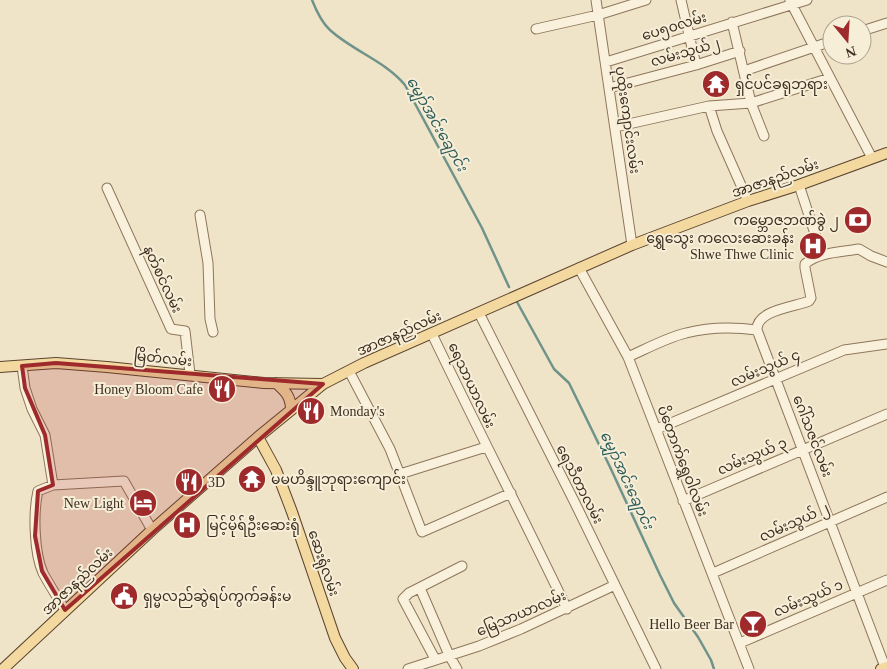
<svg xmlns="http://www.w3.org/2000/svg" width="887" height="669" viewBox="0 0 887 669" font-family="'Times New Roman','Noto Sans Myanmar',serif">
	<rect width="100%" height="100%" fill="#f0e4c8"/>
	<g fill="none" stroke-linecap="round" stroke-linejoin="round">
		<path stroke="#6f938a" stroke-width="2.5" d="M 312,0 C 316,10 321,22 330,30 C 353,51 385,61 405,85 L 482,228 L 509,287
			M 517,302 L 554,369 L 569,383 L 610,467 L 660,575 L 674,603 L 698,637 L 711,660 L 714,669"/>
		<defs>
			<path id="minor" d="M 596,0 L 632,245
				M 681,0 L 696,65
				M 790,1 L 872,158
				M 732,22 L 751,103 L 764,136
				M 536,29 L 598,15 L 646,0
				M 862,31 L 887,23
				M 606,62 L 807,0
				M 744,71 L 832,41
				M 609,88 L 696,65 L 740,51
				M 709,106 L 717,131 L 748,201
				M 615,127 L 709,106 L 751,103 L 830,78
				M 799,185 L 822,255
				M 107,188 L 171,329 L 185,331 L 190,374
				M 200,215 L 208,263 L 210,319 L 213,332
				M 579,268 L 628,357 L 749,669
				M 479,313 L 574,501 L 656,669
				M 432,334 C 476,426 523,517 567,609
				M 628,357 C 646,349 668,337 686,333 C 709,327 734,327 757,330
				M 22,366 L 25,388 L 32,409 L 45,435 L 53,485 L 38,491 C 33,512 34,553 43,573 C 50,586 58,598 65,610
				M 349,371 L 390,449 L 422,532 L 511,493
				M 657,429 L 844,350 L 887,344
				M 400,474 L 486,447
				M 53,485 L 124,481 L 152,530
				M 683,501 L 887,414
				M 713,573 L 887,497
				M 420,588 L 449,655 L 457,669
				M 740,643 L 887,580
				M 435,659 L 403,599 L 409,593 L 462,566
				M 885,667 L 757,330 C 756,310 795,307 809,301 L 811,298 L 805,268 L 805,264 C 818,252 842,252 859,249 L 871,256 L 887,262
				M 408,669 L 479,646 L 521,629 L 615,585"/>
			<path id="major" d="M 0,367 L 56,363 L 107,367 L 264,383 L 323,384
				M 276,383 C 285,391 291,396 291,410
				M 258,437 L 276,470 L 292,512 L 335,638 L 345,658 L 353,669
				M 3,669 L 152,530 L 258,437 L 323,384 L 364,363 L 632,245 L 748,201 L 799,185 L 887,153
				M 881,669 L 887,667"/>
		</defs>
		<use href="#minor" stroke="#8d765c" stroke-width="11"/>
		<use href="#major" stroke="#5b4430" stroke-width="12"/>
		<use href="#minor" stroke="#faf1dc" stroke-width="9"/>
		<use href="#major" stroke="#f3d9a0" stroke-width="10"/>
	</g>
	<path fill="#9e2a2b" fill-opacity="0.2" stroke="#9e2a2b" stroke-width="4" stroke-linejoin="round" d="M 56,363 L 323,384 L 65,610 L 42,571 L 35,536 L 38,491 L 53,485 L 45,435 L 25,388 L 22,366 Z"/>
	<defs>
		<symbol id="temple-disc" viewBox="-11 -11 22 22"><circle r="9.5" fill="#9e2a2b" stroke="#f7eed8"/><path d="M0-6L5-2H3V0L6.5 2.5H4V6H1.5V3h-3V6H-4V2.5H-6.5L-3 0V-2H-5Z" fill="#fff"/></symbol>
		<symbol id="bank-disc" viewBox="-11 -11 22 22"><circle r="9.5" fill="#9e2a2b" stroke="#f7eed8"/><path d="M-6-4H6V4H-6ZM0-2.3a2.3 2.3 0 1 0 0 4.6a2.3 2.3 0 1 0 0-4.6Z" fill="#fff"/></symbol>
		<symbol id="hospital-disc" viewBox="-11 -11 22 22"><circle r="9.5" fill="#9e2a2b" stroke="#f7eed8"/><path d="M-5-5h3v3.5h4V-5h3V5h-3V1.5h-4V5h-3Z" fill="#fff"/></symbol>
		<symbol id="restaurant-disc" viewBox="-11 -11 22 22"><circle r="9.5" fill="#9e2a2b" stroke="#f7eed8"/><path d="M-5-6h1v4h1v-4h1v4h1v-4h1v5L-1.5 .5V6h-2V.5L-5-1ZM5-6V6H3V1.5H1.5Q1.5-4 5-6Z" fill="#fff"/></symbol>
		<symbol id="hotel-disc" viewBox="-11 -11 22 22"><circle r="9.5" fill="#9e2a2b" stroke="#f7eed8"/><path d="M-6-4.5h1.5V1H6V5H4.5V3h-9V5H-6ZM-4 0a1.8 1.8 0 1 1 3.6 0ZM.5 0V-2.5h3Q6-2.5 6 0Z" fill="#fff"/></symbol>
		<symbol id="civic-disc" viewBox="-11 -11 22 22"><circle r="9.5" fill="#9e2a2b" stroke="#f7eed8"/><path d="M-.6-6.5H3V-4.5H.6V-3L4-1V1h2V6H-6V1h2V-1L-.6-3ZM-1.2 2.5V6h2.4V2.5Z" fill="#fff"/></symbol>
		<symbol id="bar-disc" viewBox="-11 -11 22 22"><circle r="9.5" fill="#9e2a2b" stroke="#f7eed8"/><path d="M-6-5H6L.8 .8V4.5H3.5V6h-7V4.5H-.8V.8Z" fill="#fff"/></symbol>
	</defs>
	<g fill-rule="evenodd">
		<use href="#temple-disc" x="700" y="68" width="32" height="32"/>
		<use href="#bank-disc" x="842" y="204" width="32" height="32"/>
		<use href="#hospital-disc" x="797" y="230" width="32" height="32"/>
		<use href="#restaurant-disc" x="206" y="373" width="32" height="32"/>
		<use href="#restaurant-disc" x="295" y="395" width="32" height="32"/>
		<use href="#temple-disc" x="236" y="463" width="32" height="32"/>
		<use href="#restaurant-disc" x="173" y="466" width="32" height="32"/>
		<use href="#hotel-disc" x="127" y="487" width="32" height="32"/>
		<use href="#hospital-disc" x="171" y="509" width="32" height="32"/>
		<use href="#civic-disc" x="108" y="580" width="32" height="32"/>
		<use href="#bar-disc" x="737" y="608" width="32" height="32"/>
	</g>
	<g text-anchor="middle" stroke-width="4" stroke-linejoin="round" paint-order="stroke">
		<g font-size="14" fill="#3d2e20" stroke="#f7eed8">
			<text transform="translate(674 26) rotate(-17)" y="5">ပေ၅၀လမ်း</text>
			<text transform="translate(685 52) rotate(-16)" y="5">လမ်းသွယ်၂</text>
			<text transform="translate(628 120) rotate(82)" y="5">ပုထိုးကျောင်းလမ်း</text>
			<text transform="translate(775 178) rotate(-19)" y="5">အာဇာနည်လမ်း</text>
			<text transform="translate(163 279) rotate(65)" y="5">နတ်စင်လမ်း</text>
			<text transform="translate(399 333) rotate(-24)" y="5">အာဇာနည်လမ်း</text>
			<text transform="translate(163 358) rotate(6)" y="5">မြိတ်လမ်း</text>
			<text transform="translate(765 368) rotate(-23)" y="5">လမ်းသွယ် ၄</text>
			<text transform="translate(472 385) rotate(65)" y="5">ရေသာယာလမ်း</text>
			<text transform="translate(813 436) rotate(69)" y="5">ဂေါ်သဇင်လမ်း</text>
			<text transform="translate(752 456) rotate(-23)" y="5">လမ်းသွယ် ၃</text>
			<text transform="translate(683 461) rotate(69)" y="5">ပိတောက်ရွှေဝါလမ်း</text>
			<text transform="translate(580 484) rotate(63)" y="5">ရေသီတာလမ်း</text>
			<text transform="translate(794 522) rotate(-24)" y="5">လမ်းသွယ် ၂</text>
			<text transform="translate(324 563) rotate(71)" y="5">ဆေးရုံလမ်း</text>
			<text transform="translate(77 581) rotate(-43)" y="5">အာဇာနည်လမ်း</text>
			<text transform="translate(808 598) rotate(-23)" y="5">လမ်းသွယ် ၁</text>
			<text transform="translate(521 613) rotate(-23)" y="5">မြေသာယာလမ်း</text>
		</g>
		<g font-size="14" fill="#3d2e20" stroke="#f7eed8" text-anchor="start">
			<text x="735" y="89">ရှင်ပင်ခရုဘုရား</text>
			<text x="839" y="225" text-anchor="end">ကမ္ဘောဇဘဏ်ခွဲ ၂</text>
			<text x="794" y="243" text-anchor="end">ရွှေသွေး ကလေးဆေးခန်း<tspan x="794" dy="16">Shwe Thwe Clinic</tspan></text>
			<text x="203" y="394" text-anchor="end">Honey Bloom Cafe</text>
			<text x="330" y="416">Monday's</text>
			<text x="271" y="484">မမဟိန္ဒူဘုရားကျောင်း</text>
			<text x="208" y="487">3D</text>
			<text x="124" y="508" text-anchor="end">New Light</text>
			<text x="206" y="530">မြင့်မိုရ်ဦးဆေးရုံ</text>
			<text x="143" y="601">ရှမ္မလည်ဆွဲရပ်ကွက်ခန်းမ</text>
			<text x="734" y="629" text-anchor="end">Hello Beer Bar</text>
		</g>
		<g font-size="15" font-style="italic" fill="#2f5d5a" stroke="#f7eed8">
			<text transform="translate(437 124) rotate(60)" y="5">မျှော်အင်းချောင်း</text>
			<text transform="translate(627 480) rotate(65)" y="5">မျှော်အင်းချောင်း</text>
		</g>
	</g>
	<g transform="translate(847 40) rotate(162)"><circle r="24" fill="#f7eed8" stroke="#ada18e"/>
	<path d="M0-4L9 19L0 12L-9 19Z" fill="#9e2a2b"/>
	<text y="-8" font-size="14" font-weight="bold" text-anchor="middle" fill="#3d2e20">N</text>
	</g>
</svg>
